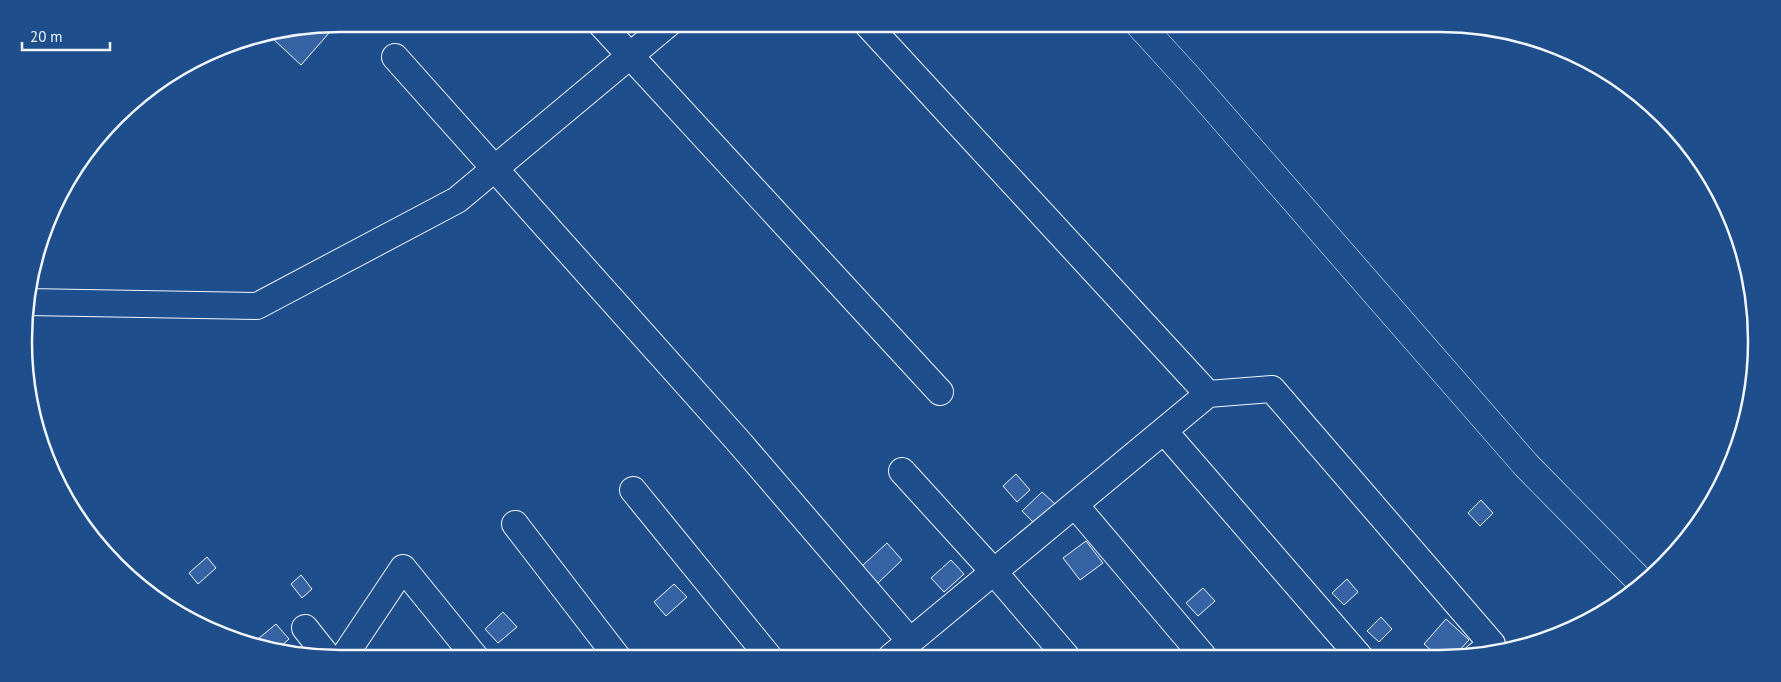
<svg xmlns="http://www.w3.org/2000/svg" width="1781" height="682" viewBox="0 0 1781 682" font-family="'PT Sans',sans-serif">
	<rect width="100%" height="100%" fill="#1f4e8c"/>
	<path fill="#3563a3" stroke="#f2f6ff" d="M 336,25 L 301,65 L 270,36 Z
		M 1016,474 L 1030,490 L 1017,502 L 1003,486 Z
		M 1042,492 L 1055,504 L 1035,524 L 1022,511 Z
		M 1481,500 L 1493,513 L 1480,526 L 1468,513 Z
		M 1086,541 L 1103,563 L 1080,580 L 1063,558 Z
		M 887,543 L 902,560 L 878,583 L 862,566 Z
		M 207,557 L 216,568 L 198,584 L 189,573 Z
		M 951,560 L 964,574 L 944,592 L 931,578 Z
		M 301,575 L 312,589 L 302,598 L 291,584 Z
		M 1347,579 L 1358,592 L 1344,605 L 1332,593 Z
		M 674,584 L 687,597 L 666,616 L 654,602 Z
		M 1203,588 L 1215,601 L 1198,616 L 1186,603 Z
		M 503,612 L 517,627 L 498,643 L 485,629 Z
		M 1381,617 L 1392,629 L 1379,642 L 1367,631 Z
		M 1446,619 L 1469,640 L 1454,656 L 1437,656 L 1424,644 Z
		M 276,624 L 289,639 L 277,650 L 259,647 L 252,644 Z
		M 714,650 L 720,657 L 706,657 Z"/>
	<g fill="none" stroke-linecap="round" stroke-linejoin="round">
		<defs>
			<path id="street" d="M 601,24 L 940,392
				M 867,24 L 1208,394 L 891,657
				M 395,57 L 739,442 L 910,641
				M 27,302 L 257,306 L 457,200 L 668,24
				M 1208,394 L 1272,389 L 1492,644 L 1477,656
				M 1164,431 L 1359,656
				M 902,471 L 994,572 L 1066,656
				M 633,490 L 769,657
				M 1075,505 L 1203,656
				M 515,524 L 618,658
				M 305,628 L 328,657
				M 343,658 L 403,568 L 476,658"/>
			<path id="secondary" d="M 1139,24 L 1191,81 L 1526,465 L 1643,584"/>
		</defs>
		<use href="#street" stroke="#f2f6ff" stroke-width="28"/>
		<use href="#secondary" stroke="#f2f6ff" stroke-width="29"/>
		<use href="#street" stroke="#1f4e8c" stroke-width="26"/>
		<use href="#secondary" stroke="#1f4e8c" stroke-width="28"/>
	</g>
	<path d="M0 0H1781V682H0ZM340 32H1440A308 308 0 0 1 1748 340V342A308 308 0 0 1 1440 650H340A308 308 0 0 1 32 342V340A308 308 0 0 1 340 32Z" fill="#1f4e8c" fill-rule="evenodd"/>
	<path fill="none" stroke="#f2f6ff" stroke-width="2.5" d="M340 32H1440A308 308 0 0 1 1748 340V342A308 308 0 0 1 1440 650H340A308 308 0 0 1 32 342V340A308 308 0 0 1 340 32Z"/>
	<path d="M22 42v8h88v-8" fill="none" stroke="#f2f6ff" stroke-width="2.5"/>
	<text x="30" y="42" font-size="15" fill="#f2f6ff" stroke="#1f4e8c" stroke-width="4" paint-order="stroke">20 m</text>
</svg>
